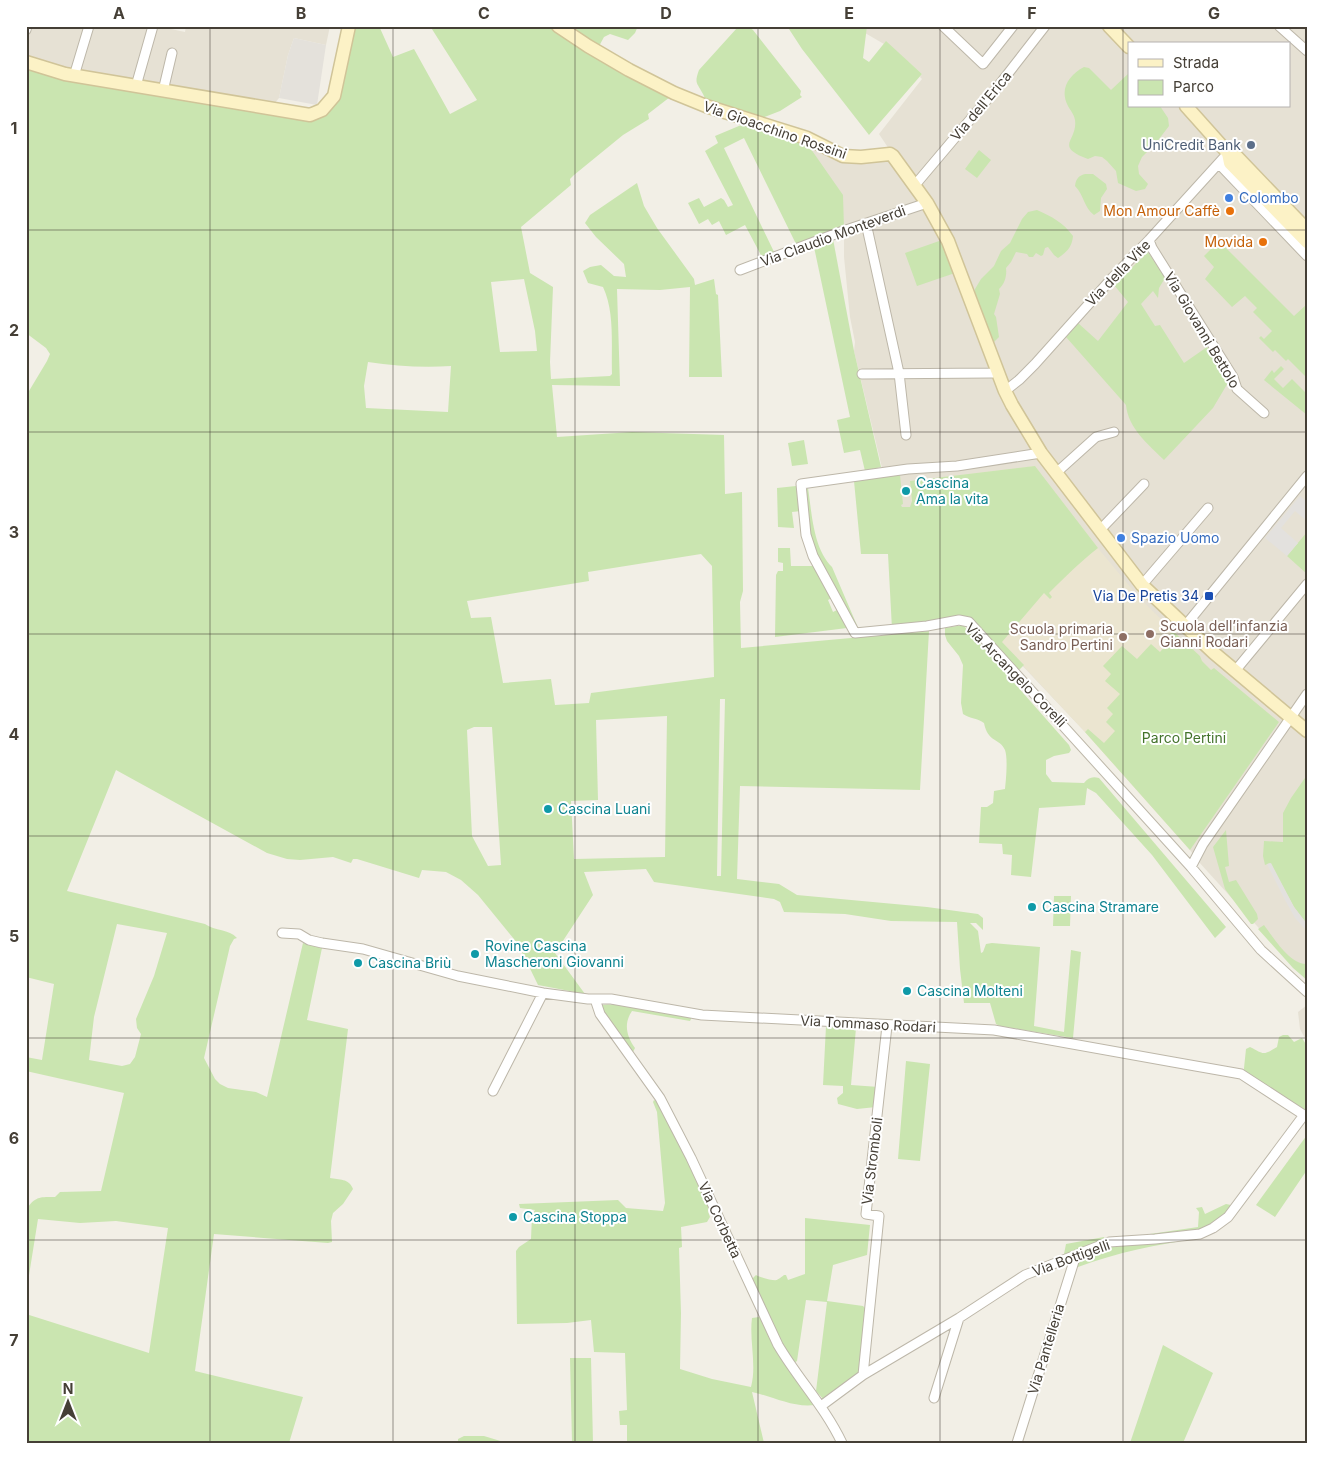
<svg xmlns="http://www.w3.org/2000/svg" width="1333" height="1469" viewBox="0 0 1333 1469" font-family="Inter,sans-serif">
	<rect width="100%" height="100%" fill="#f2efe6"/>
	<path fill="#e6e1d4" fill-rule="evenodd" d="M 30,26 L 86,26 L 71,72 L 26,59 L 26,40 Z
		M 91,26 L 151,26 L 135,81 L 79,70 Z
		M 157,26 L 185,32 L 186,26 L 330,26 L 326,45 L 294,38 L 288,55 L 279,98 L 274,104 L 140,83 Z
		M 867,26 L 1307,26 L 1307,981 L 1198,861 L 1190,850 L 1085,732 L 1001,643 L 902,507 L 881,493 L 883,472 L 854,351 L 855,342 L 850,317 L 844,257 L 844,228 L 806,142 L 841,158 L 889,149 L 879,134 L 922,79 L 920,77 L 922,74 L 886,42 L 884,44 L 865,33 ZM 1129,44 L 1289,44 L 1289,106 L 1129,106 Z
		M 1307,1005 L 1307,1042 L 1300,1029 L 1298,1012 Z"/>
	<path fill="#e4e1db" d="M 294,38 L 326,45 L 317,105 L 279,98 L 288,55 Z"/>
	<path fill="#ebe5d0" d="M 1035,466 L 1101,552 L 1141,600 L 1200,656 L 1202,661 L 1211,670 L 1214,668 L 1279,722 L 1190,850 L 1085,732 L 1002,643 L 911,501 L 910,481 Z"/>
	<path fill="#cae5b0" fill-rule="evenodd" d="M 351,26 L 379,26 L 393,57 L 414,49 L 450,114 L 477,100 L 430,26 L 638,26 L 635,33 L 628,40 L 610,34 L 604,37 L 598,48 L 670,97 L 648,114 L 649,119 L 623,135 L 574,175 L 570,179 L 571,185 L 521,227 L 530,273 L 553,287 L 550,362 L 551,379 L 610,376 L 612,374 C 611,346 615,312 603,287 L 588,283 L 583,271 L 590,267 L 601,265 L 614,276 L 626,277 L 624,264 L 596,237 L 585,223 L 590,215 L 637,183 L 644,206 L 657,228 L 694,279 L 695,285 L 714,279 L 716,294 L 718,295 L 722,377 L 689,377 L 690,287 L 660,290 L 617,289 L 620,386 L 552,385 L 557,437 L 632,432 L 724,435 L 725,494 L 742,492 L 743,591 L 740,602 L 741,648 L 929,631 L 920,790 L 740,786 L 737,879 L 779,884 L 797,895 L 927,907 L 978,914 L 983,918 L 983,930 L 976,923 L 970,923 L 978,931 L 981,953 L 983,952 L 986,944 L 992,943 L 1040,947 L 1034,1026 L 1064,1032 L 1071,950 L 1081,952 L 1073,1038 L 1000,1026 L 996,1024 L 990,1003 L 964,1003 L 960,969 L 957,922 L 891,921 L 845,914 L 784,912 L 780,902 L 774,899 L 654,882 L 646,869 L 584,872 L 593,895 L 555,953 L 585,994 L 538,985 L 518,944 L 478,895 L 461,880 L 446,872 L 422,870 L 419,878 L 357,859 L 353,859 L 351,863 L 333,857 L 300,860 L 287,859 L 267,853 L 116,770 L 67,891 L 205,924 C 215,931 229,929 237,938 L 234,939 L 230,946 L 204,1058 L 215,1079 L 220,1084 L 228,1088 L 256,1092 L 267,1097 L 303,943 L 322,948 L 307,1020 L 348,1029 L 330,1178 C 339,1180 349,1178 353,1189 L 343,1204 L 333,1213 L 331,1221 L 332,1242 L 328,1243 L 214,1234 L 195,1371 L 303,1397 L 289,1443 L 26,1443 L 26,1314 L 149,1353 L 168,1228 L 116,1221 L 80,1223 L 38,1219 L 26,1294 L 26,1210 C 35,1196 40,1197 55,1197 L 60,1192 L 101,1191 L 124,1093 L 26,1071 L 26,1057 L 42,1060 L 54,984 L 26,977 L 26,396 L 47,361 L 50,354 L 46,348 L 26,333 L 26,66 L 311,118 L 327,109 ZM 524,279 L 535,331 L 537,351 L 500,352 L 491,282 ZM 368,362 C 395,366 423,368 451,366 L 448,412 L 366,408 L 364,386 ZM 701,554 L 712,566 L 714,677 L 591,693 L 589,703 L 555,705 L 551,679 L 503,683 L 491,617 L 471,618 L 467,601 L 589,581 L 588,572 ZM 720,699 L 725,699 L 721,876 L 717,876 ZM 667,716 L 665,857 L 574,859 L 571,801 L 598,800 L 596,720 ZM 474,727 L 492,727 L 501,865 L 488,866 L 472,836 L 467,730 ZM 117,924 L 167,933 L 154,976 L 136,1019 L 137,1028 L 141,1034 L 135,1057 L 130,1064 L 122,1066 L 89,1060 L 94,1017 Z
		M 741,26 L 747,26 L 753,30 L 801,91 L 800,95 L 802,97 L 780,111 L 752,122 L 706,106 C 705,102 705,97 703,94 C 697,82 694,84 699,70 L 737,28 Z
		M 787,26 L 867,26 L 863,58 L 869,62 L 886,41 L 922,74 L 869,135 L 802,49 Z
		M 1084,67 L 1089,68 L 1111,90 L 1129,73 L 1129,106 L 1160,106 L 1168,118 L 1169,126 L 1156,143 L 1142,157 L 1138,166 L 1139,174 L 1148,184 L 1145,189 L 1136,191 L 1118,183 L 1116,171 L 1107,161 L 1102,157 L 1095,156 L 1088,159 C 1053,146 1078,141 1075,120 C 1074,114 1070,110 1068,106 C 1059,89 1069,75 1084,67 Z
		M 746,123 L 806,142 L 843,195 L 844,228 L 797,246 L 744,138 L 724,148 L 775,254 L 763,259 L 745,225 L 726,235 L 719,221 L 712,225 L 708,219 L 699,224 L 688,203 L 699,198 L 704,207 L 721,198 L 724,200 L 728,207 L 733,205 L 705,151 L 718,143 L 715,136 Z
		M 979,150 L 991,160 L 977,178 L 965,169 Z
		M 1085,174 L 1093,174 L 1106,184 L 1107,189 L 1101,198 L 1100,211 L 1094,215 C 1084,208 1084,195 1075,186 C 1076,179 1078,176 1085,174 Z
		M 1037,210 C 1052,217 1063,222 1073,236 C 1072,247 1067,252 1058,258 L 1054,255 L 1048,247 L 1045,248 L 1043,255 L 1041,256 L 1036,253 L 1033,257 L 1029,257 L 1027,254 L 1016,252 L 1011,262 L 1006,268 C 1007,275 1005,284 999,289 L 1000,294 L 994,314 L 996,317 L 999,337 L 991,345 L 975,296 L 975,289 L 981,279 L 994,266 L 1001,251 L 1010,243 L 1022,219 L 1028,212 Z
		M 833,239 L 854,351 L 881,467 L 865,471 L 860,450 L 844,453 L 837,420 L 850,417 L 814,247 Z
		M 942,240 L 955,273 L 917,286 L 905,253 Z
		M 1219,241 L 1294,316 L 1306,305 L 1307,306 L 1307,378 L 1288,359 L 1286,361 L 1275,350 L 1273,352 L 1259,338 L 1261,336 L 1264,339 L 1272,331 L 1253,312 L 1257,308 L 1245,296 L 1232,307 L 1205,279 L 1214,267 L 1204,256 Z
		M 1148,252 L 1165,278 L 1159,288 L 1158,298 L 1153,291 L 1141,304 L 1155,326 L 1160,325 L 1184,363 L 1207,347 L 1229,381 L 1213,408 L 1164,460 C 1148,444 1128,428 1126,405 L 1066,337 L 1078,323 L 1098,341 L 1128,302 L 1114,285 Z
		M 1281,366 L 1284,369 L 1274,379 L 1283,388 L 1292,379 L 1307,394 L 1307,415 L 1264,380 L 1272,370 L 1274,373 Z
		M 804,440 L 808,464 L 792,466 L 788,443 Z
		M 1035,466 L 1098,548 C 1080,562 1065,577 1049,593 L 1052,597 L 1050,599 L 1044,593 L 1002,642 L 1024,665 L 1019,670 L 981,629 L 959,620 L 892,629 L 888,554 L 861,554 L 854,481 L 900,475 L 903,504 L 901,505 L 902,507 L 910,507 L 912,501 L 910,481 Z
		M 796,486 L 801,511 L 792,512 L 794,528 L 778,527 L 777,488 Z
		M 808,488 C 812,514 813,548 832,567 L 859,630 L 855,629 L 811,546 L 804,491 Z
		M 1307,532 L 1307,574 L 1287,556 Z
		M 778,548 L 790,548 L 791,566 L 815,566 L 832,598 L 828,600 L 833,612 L 837,610 L 847,628 L 775,637 L 776,575 L 778,571 L 783,571 L 783,563 L 778,562 Z
		M 957,626 L 964,626 L 1069,745 L 1071,750 L 1069,753 L 1054,756 L 1046,760 L 1046,774 L 1052,782 L 1084,783 C 1088,778 1092,776 1099,778 L 1226,927 L 1215,938 L 1152,855 L 1096,793 L 1087,788 L 1085,805 L 1039,808 L 1031,877 L 1011,875 L 1012,855 L 1003,854 L 1002,844 L 979,843 L 981,807 L 987,807 L 993,803 L 994,791 L 1005,789 C 1006,780 1008,758 1005,750 C 1000,738 988,743 984,723 C 978,718 970,719 963,714 L 961,703 L 963,665 L 959,656 L 947,641 L 945,635 L 945,628 Z
		M 1173,631 L 1200,656 L 1202,661 L 1211,670 L 1214,668 L 1279,722 L 1190,850 L 1085,732 L 1088,729 L 1104,743 L 1115,731 L 1106,722 L 1113,714 L 1107,708 L 1120,694 L 1105,681 L 1111,674 L 1103,666 L 1122,646 L 1137,659 L 1151,644 L 1160,652 L 1173,637 L 1170,634 Z
		M 1307,775 L 1307,924 L 1294,907 L 1270,863 L 1265,865 L 1263,856 L 1264,841 L 1283,842 L 1283,813 L 1291,798 Z
		M 1226,830 L 1229,866 L 1225,867 L 1229,882 L 1236,880 L 1257,914 L 1258,919 L 1253,924 L 1251,924 L 1225,889 L 1213,847 Z
		M 1054,896 L 1071,896 L 1070,926 L 1053,926 Z
		M 1264,925 C 1273,937 1290,965 1307,964 L 1307,980 L 1293,968 L 1258,929 Z
		M 603,1005 C 625,1002 668,1013 691,1017 L 691,1019 L 690,1021 L 632,1011 C 623,1024 627,1037 635,1048 L 633,1052 L 604,1015 L 602,1008 Z
		M 826,1026 L 856,1028 L 851,1085 L 879,1087 L 876,1107 L 857,1109 L 838,1104 L 837,1098 L 843,1093 L 843,1086 L 823,1085 Z
		M 1283,1035 L 1288,1035 L 1294,1042 L 1302,1038 L 1307,1046 L 1307,1113 L 1244,1071 L 1244,1068 L 1246,1049 L 1250,1047 C 1264,1054 1262,1056 1277,1047 L 1279,1037 Z
		M 906,1061 L 930,1064 L 920,1161 L 898,1159 Z
		M 654,1100 L 656,1101 L 681,1147 L 708,1203 L 708,1211 L 710,1217 L 707,1222 L 681,1227 L 682,1247 L 679,1248 L 681,1313 L 680,1369 L 712,1379 L 751,1387 C 757,1365 749,1340 752,1318 L 759,1317 L 763,1319 L 790,1369 L 815,1405 C 793,1408 772,1396 752,1392 L 764,1443 L 627,1443 L 627,1425 L 620,1425 L 619,1411 L 627,1410 L 625,1353 L 594,1352 L 591,1320 L 567,1323 L 517,1324 L 516,1251 L 519,1247 L 531,1239 L 532,1215 L 535,1210 L 520,1208 L 519,1204 L 618,1200 L 626,1208 L 663,1211 L 665,1203 L 657,1112 L 653,1102 Z
		M 1307,1135 L 1307,1170 L 1275,1217 L 1256,1205 Z
		M 1226,1204 L 1231,1205 L 1229,1213 L 1200,1232 L 1149,1237 L 1150,1234 L 1198,1227 L 1199,1212 L 1196,1208 L 1202,1207 L 1205,1214 Z
		M 805,1218 L 870,1225 L 867,1255 L 833,1265 L 827,1301 L 863,1306 L 866,1309 L 860,1374 L 824,1400 L 816,1391 L 827,1302 L 806,1300 L 797,1361 L 794,1363 L 787,1353 L 752,1279 L 756,1275 C 759,1277 773,1281 777,1280 C 777,1280 783,1276 784,1275 L 786,1275 L 788,1280 L 805,1274 Z
		M 1104,1237 L 1106,1242 L 1068,1257 L 1064,1254 L 1066,1244 Z
		M 1199,1238 C 1156,1245 1118,1252 1078,1267 L 1074,1263 L 1076,1255 L 1110,1242 Z
		M 1163,1345 L 1213,1373 L 1183,1443 L 1130,1443 Z
		M 570,1358 L 591,1358 L 593,1443 L 572,1443 Z
		M 464,1436 L 484,1436 L 507,1443 L 458,1443 L 458,1439 Z"/>
	<path fill="#e3e1de" d="M 1300,496 L 1307,502 L 1307,521 L 1295,511 L 1281,528 L 1298,543 L 1287,556 L 1265,538 Z
		M 1271,863 L 1294,907 L 1307,924 L 1307,931 L 1295,918 L 1285,900 L 1267,864 Z"/>
	<g fill="none" stroke-linecap="round" stroke-linejoin="round">
		<defs>
			<path id="street" d="M 943,26 L 983,64 L 1013,26
				M 1279,26 L 1307,51
				M 26,30 L 27,26
				M 74,76 L 89,26
				M 136,86 L 153,26
				M 163,91 L 172,53
				M 1219,164 L 1307,256
				M 915,185 L 996,89 L 1045,26
				M 866,223 L 899,373 L 906,435
				M 1149,240 L 1152,248 L 1233,377 L 1237,389 L 1264,413
				M 740,270 L 843,231 L 927,203
				M 862,374 L 992,373 L 997,371
				M 1005,391 L 1019,380 L 1035,364 L 1113,277 L 1149,240 L 1228,153
				M 1041,453 L 957,466 L 908,469 L 801,484 L 806,535 L 813,556 L 855,633 L 927,626 L 959,620 L 969,622 L 1191,867 L 1261,950 L 1307,992
				M 1056,473 L 1096,437 L 1114,432
				M 1100,530 L 1144,484
				M 1142,585 L 1208,508
				M 1185,626 L 1307,476
				M 1235,671 L 1307,584
				M 1191,867 L 1203,844 L 1307,694
				M 282,933 L 299,934 L 309,940 L 322,943 L 363,949 L 458,976 L 543,993 L 588,999 L 611,999 L 702,1015 L 994,1030 L 1173,1062 L 1241,1074 L 1307,1117
				M 595,999 L 600,1014 L 660,1098 L 691,1158 L 778,1345 C 798,1379 825,1407 842,1443
				M 493,1091 L 543,993
				M 863,1375 L 879,1216 L 866,1214 L 887,1026
				M 934,1398 L 959,1318
				M 821,1406 L 863,1375 L 959,1318 L 1025,1275 L 1109,1242 L 1155,1239 L 1200,1234 L 1213,1228 L 1228,1217 L 1304,1115
				M 1017,1443 L 1076,1255"/>
			<path id="secondary" d="M 558,26 L 588,46 L 629,70 L 674,93 L 706,106 L 807,138 L 843,156 L 861,157 L 890,154 L 893,156 L 927,203 L 948,241 L 1005,391 L 1012,405 L 1041,453 L 1142,585 L 1214,653 L 1307,731
				M 1109,26 L 1129,47
				M 26,62 L 65,74 L 310,115 L 322,110 L 334,96 L 349,26
				M 1186,106 L 1228,153 L 1237,157 L 1307,230
				M 1228,153 L 1230,163 L 1307,242"/>
		</defs>
		<use href="#street" stroke="#bdb7a9" stroke-width="11"/>
		<use href="#secondary" stroke="#d0c498" stroke-width="15"/>
		<use href="#street" stroke="#fff" stroke-width="9"/>
		<use href="#secondary" stroke="#fcf2c6" stroke-width="12"/>
	</g>
	<path fill="none" stroke="#453f36" stroke-width="1" stroke-opacity="0.55" d="M 210,26 L 210,1443M 393,26 L 393,1443M 575,26 L 575,1443M 758,26 L 758,1443M 940,26 L 940,1443M 1123,26 L 1123,1443M 26,230 L 1307,230M 26,432 L 1307,432M 26,634 L 1307,634M 26,836 L 1307,836M 26,1038 L 1307,1038M 26,1240 L 1307,1240"/>
	<circle fill="#5c6f8a" stroke="#fff" stroke-width="2" cx="1251" cy="145" r="5"/>
	<g fill="#3f7fe0" stroke="#fff" stroke-width="2">
		<circle cx="1229" cy="198" r="5"/>
		<circle cx="1121" cy="538" r="5"/>
	</g>
	<g fill="#e8710a" stroke="#fff" stroke-width="2">
		<circle cx="1230" cy="211" r="5"/>
		<circle cx="1263" cy="242" r="5"/>
	</g>
	<g fill="#0f9aa8" stroke="#fff" stroke-width="2">
		<circle cx="906" cy="491" r="5"/>
		<circle cx="548" cy="809" r="5"/>
		<circle cx="1032" cy="907" r="5"/>
		<circle cx="475" cy="954" r="5"/>
		<circle cx="358" cy="963" r="5"/>
		<circle cx="907" cy="991" r="5"/>
		<circle cx="513" cy="1217" r="5"/>
	</g>
	<rect fill="#1a4fb4" stroke="#fff" stroke-width="2" x="1204" y="591" width="10" height="10" rx="2.5"/>
	<g fill="#8d6e63" stroke="#fff" stroke-width="2">
		<circle cx="1150" cy="634" r="5"/>
		<circle cx="1123" cy="637" r="5"/>
	</g>
	<g text-anchor="middle" stroke-width="4" stroke-linejoin="round" paint-order="stroke">
		<g font-size="14" fill="#453f36" stroke="#fff">
			<text transform="translate(981 106) rotate(-50)" y="5">Via dell'Erica</text>
			<text transform="translate(775 130) rotate(19)" y="5">Via Gioacchino Rossini</text>
			<text transform="translate(833 236) rotate(-20)" y="5">Via Claudio Monteverdi</text>
			<text transform="translate(1118 273) rotate(-46)" y="5">Via della Vite</text>
			<text transform="translate(1202 330) rotate(59)" y="5">Via Giovanni Bettolo</text>
			<text transform="translate(1016 675) rotate(46)" y="5">Via Arcangelo Corelli</text>
			<text transform="translate(868 1024) rotate(3)" y="5">Via Tommaso Rodari</text>
			<text transform="translate(872 1161) rotate(-83)" y="5">Via Stromboli</text>
			<text transform="translate(720 1220) rotate(65)" y="5">Via Corbetta</text>
			<text transform="translate(1071 1258) rotate(-20)" y="5">Via Bottigelli</text>
			<text transform="translate(1046 1349) rotate(-73)" y="5">Via Pantelleria</text>
		</g>
		<g font-size="14" fill="#4e5e75" stroke="#fff" text-anchor="end">
			<text x="1241" y="150">UniCredit Bank</text>
		</g>
		<g font-size="14" fill="#366cbe" stroke="#fff" text-anchor="start">
			<text x="1239" y="203">Colombo</text>
			<text x="1131" y="543">Spazio Uomo</text>
		</g>
		<g font-size="14" fill="#c56008" stroke="#fff" text-anchor="end">
			<text x="1220" y="216">Mon Amour Caffè</text>
			<text x="1253" y="247">Movida</text>
		</g>
		<g font-size="14" fill="#0d838f" stroke="#fff" text-anchor="start">
			<text x="916" y="488">Cascina<tspan x="916" dy="16">Ama la vita</tspan></text>
			<text x="558" y="814">Cascina Luani</text>
			<text x="1042" y="912">Cascina Stramare</text>
			<text x="485" y="951">Rovine Cascina<tspan x="485" dy="16">Mascheroni Giovanni</tspan></text>
			<text x="368" y="968">Cascina Briù</text>
			<text x="917" y="996">Cascina Molteni</text>
			<text x="523" y="1222">Cascina Stoppa</text>
		</g>
		<g font-size="14" fill="#164399" stroke="#fff" text-anchor="end">
			<text x="1199" y="601">Via De Pretis 34</text>
		</g>
		<g font-size="14" fill="#785e54" stroke="#fff" text-anchor="start">
			<text x="1160" y="631">Scuola dell’infanzia<tspan x="1160" dy="16">Gianni Rodari</tspan></text>
			<text x="1113" y="634" text-anchor="end">Scuola primaria<tspan x="1113" dy="16">Sandro Pertini</tspan></text>
		</g>
		<g font-size="14" fill="#43732c" stroke="#fff">
			<text x="1184" y="743">Parco Pertini</text>
		</g>
	</g>
	<rect width="1333" height="1469" fill="none" stroke="#ffffff" stroke-width="55"/>
	<rect x="1128" y="42" width="162" height="65" fill="#ffffff" stroke="#b5b2af"/>
	<rect x="1138" y="59" width="25" height="8" fill="#fcf2c6" stroke="#b5b2af"/>
	<text x="1173" y="68" font-size="15" fill="#453f36">Strada</text>
	<rect x="1138" y="80" width="25" height="15" fill="#cae5b0" stroke="#b5b2af"/>
	<text x="1173" y="92" font-size="15" fill="#453f36">Parco</text>
	<g transform="translate(68 1402)" stroke="#ffffff" stroke-width="4" paint-order="stroke">
	<path d="M0-4L9 19L0 12L-9 19Z" fill="#453f36"/>
	<text y="-8" font-size="14" font-weight="bold" text-anchor="middle" fill="#453f36">N</text>
	</g>
	<rect x="28" y="28" width="1278" height="1414" fill="none" stroke="#453f36" stroke-width="2"/>
	<g font-size="16" text-anchor="middle" font-weight="bold" fill="#453f36">
		<text x="119" y="19">A</text>
		<text x="301" y="19">B</text>
		<text x="484" y="19">C</text>
		<text x="666" y="19">D</text>
		<text x="849" y="19">E</text>
		<text x="1032" y="19">F</text>
		<text x="1214" y="19">G</text>
		<text x="14" y="134">1</text>
		<text x="14" y="336">2</text>
		<text x="14" y="538">3</text>
		<text x="14" y="740">4</text>
		<text x="14" y="942">5</text>
		<text x="14" y="1144">6</text>
		<text x="14" y="1346">7</text>
	</g>
</svg>
